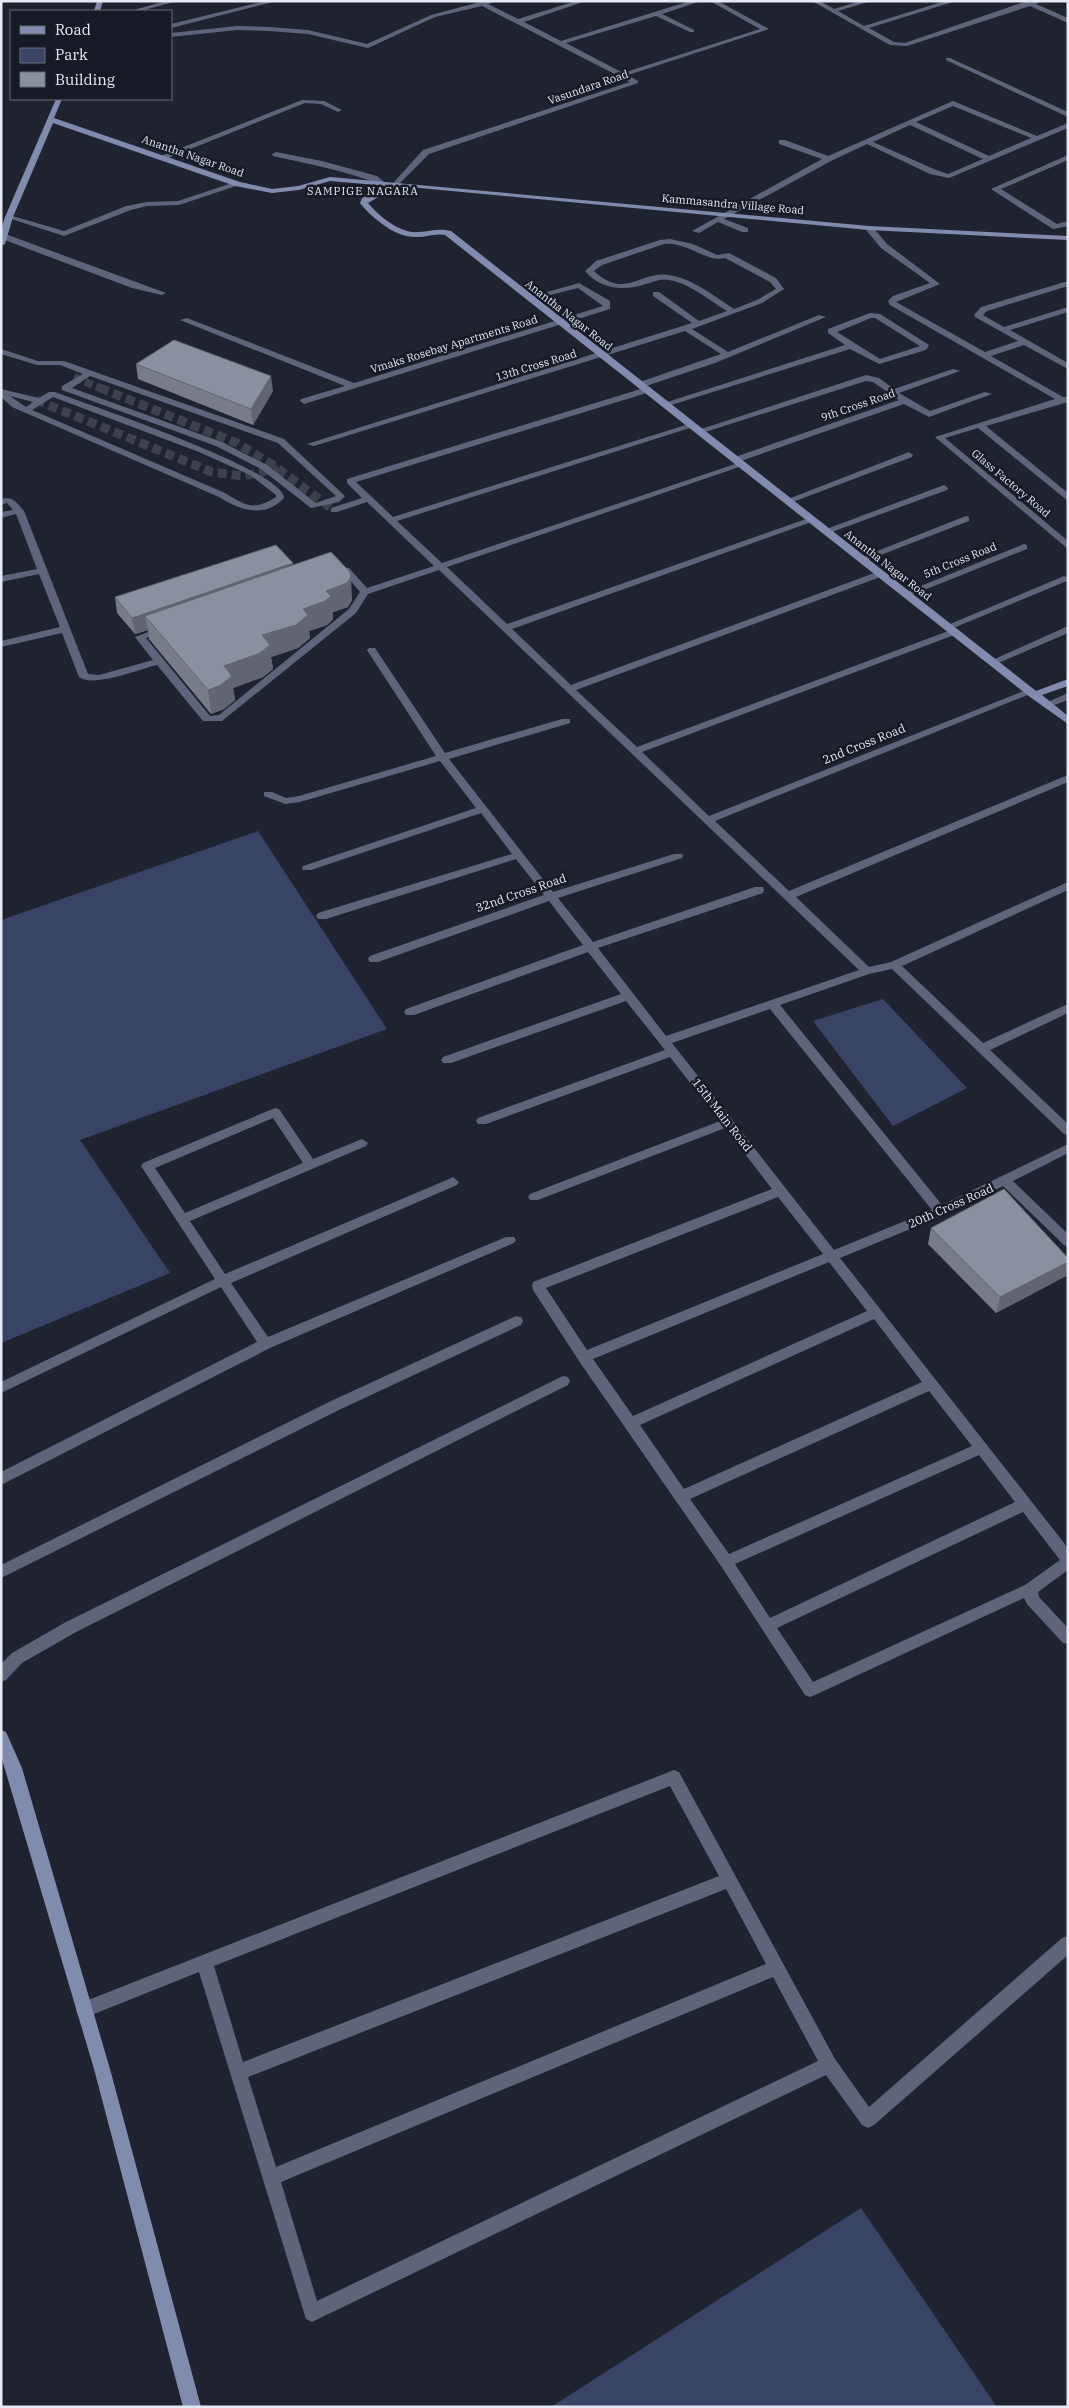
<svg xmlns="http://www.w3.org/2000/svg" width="1069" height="2408" viewBox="0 0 1069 2408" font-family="'IBM Plex Serif',serif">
	<rect width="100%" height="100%" fill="#1f232f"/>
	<path fill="#394365" d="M 258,831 L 387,1029 L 80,1140 L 170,1273 L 1,1343 L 1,920 Z
		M 883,999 L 967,1088 L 893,1126 L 813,1021 Z
		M 861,2208 L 997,2407 L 551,2407 Z"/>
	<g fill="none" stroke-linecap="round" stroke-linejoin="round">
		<path stroke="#3d414c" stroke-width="8" stroke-dasharray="8 4" stroke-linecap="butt" d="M 74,377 L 103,389"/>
		<path stroke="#3d414c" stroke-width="9" stroke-dasharray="9 5" stroke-linecap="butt" d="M 100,388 L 237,443 L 273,465 L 334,510
			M 36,400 L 212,472 L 242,476 L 278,469"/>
		<path fill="#5e657b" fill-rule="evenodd" d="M 166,1 L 178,1 L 140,11 L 130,11 Z
			M 265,1 L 277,1 L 171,28 L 171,24 Z
			M 484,1 L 496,1 L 488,4 L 518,19 L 576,1 L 586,1 L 524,22 L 561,41 L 690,1 L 701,1 L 662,14 L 694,30 L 694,32 L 690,32 L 656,16 L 566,43 L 623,73 L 760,29 L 710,1 L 718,1 L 769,29 L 628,75 L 638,81 L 638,83 L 429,154 L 397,186 L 393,184 L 394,182 L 423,150 L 630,82 L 482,6 L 435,17 L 368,48 L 308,34 L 269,31 L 237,30 L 171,37 L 171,33 L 237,26 L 269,27 L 308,30 L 367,44 L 431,15 Z
			M 812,1 L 820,1 L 834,9 L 860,1 L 871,1 L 838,11 L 864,26 L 945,1 L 956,1 L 869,28 L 894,42 L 905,43 L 1027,1 L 1042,1 L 1036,4 L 1068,18 L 1068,23 L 1030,6 L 907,46 L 890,45 Z
			M 946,58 L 950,58 L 1068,112 L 1068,117 L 946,60 Z
			M 302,100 L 324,101 L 342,110 L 338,112 L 321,104 L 305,103 L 163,160 L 156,158 Z
			M 953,101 L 1037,136 L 1068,123 L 1068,128 L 949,178 L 930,174 L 867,144 L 831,161 L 724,219 L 748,228 L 748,232 L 742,232 L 718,222 L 699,233 L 692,231 L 822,159 L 779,144 L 779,140 L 785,140 L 828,156 ZM 953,106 L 1031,138 L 989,156 L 916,122 ZM 910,125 L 983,159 L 948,174 L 936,170 L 873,142 Z
			M 276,152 L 322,161 L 377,176 L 384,182 L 380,184 C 345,171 310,164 273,156 L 272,154 Z
			M 1068,155 L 1068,160 L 1001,189 L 1057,224 L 1068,221 L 1068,226 L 1053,229 L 991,189 Z
			M 235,182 L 242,184 L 179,205 L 147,206 L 131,210 L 64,236 L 5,217 L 9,215 L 64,231 L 126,206 L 147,202 L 178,201 Z
			M 866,226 L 872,226 L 887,244 L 940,284 L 896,302 L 985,352 L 1018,341 L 975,317 L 974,315 L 981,307 L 1068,281 L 1068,286 L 987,311 L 983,315 L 1004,327 L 1068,307 L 1068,312 L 1010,330 L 1068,363 L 1068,369 L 1024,345 L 991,356 L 1063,397 L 1068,397 L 1068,402 L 986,426 L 1068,493 L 1068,501 L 978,428 L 945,438 L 1068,541 L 1068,549 L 935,437 L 1055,399 L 890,305 L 888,301 L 893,296 L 930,283 L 881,248 L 866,230 Z
			M 2,235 L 8,235 L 166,293 L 162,295 L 132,288 L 2,239 Z
			M 670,239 L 693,244 L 717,255 L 729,253 L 776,278 L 784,289 L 762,303 L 692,329 L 728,352 L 819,315 L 826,317 L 715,363 L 640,388 L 637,387 L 637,383 L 721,354 L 685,331 L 314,446 L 307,444 L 692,323 L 653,296 L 653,292 L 659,292 L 699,321 L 727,311 C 709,300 689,283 669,280 C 661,278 653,282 646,284 C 624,291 601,290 585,271 L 596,261 L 660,240 ZM 664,244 C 688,242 707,263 725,258 L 770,282 L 776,289 L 757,300 L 734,309 C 714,296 692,278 668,275 C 640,271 625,300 594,271 L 602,265 Z
			M 579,283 L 610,301 L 610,309 L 304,404 L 300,401 L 301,399 L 345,386 L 180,320 L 187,318 L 354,383 L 603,306 L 578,288 L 530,300 L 526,298 Z
			M 870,313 L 880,314 L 929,345 L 926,350 L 879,364 L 850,349 L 668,406 L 661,404 L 845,345 L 828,333 L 828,329 ZM 871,318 L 875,318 L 920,346 L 880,359 L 837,332 Z
			M 1,349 L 38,361 L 64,361 L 284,439 L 345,496 L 339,502 L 311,508 L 261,469 L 216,446 L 62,390 L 62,386 L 83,374 L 60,365 L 37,365 L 1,354 ZM 90,376 L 278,443 L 336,496 L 316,503 L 267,465 L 222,442 L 72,388 Z
			M 953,369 L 960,371 L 899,393 L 930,411 L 985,392 L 992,394 L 929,417 L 904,404 L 735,463 L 732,462 L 732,458 L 899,400 L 873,382 L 866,381 L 702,433 L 695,431 L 866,375 L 879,378 L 894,389 Z
			M 647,387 L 651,390 L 650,392 L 356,482 L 393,517 L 689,424 L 696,426 L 397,521 L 442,563 L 738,463 L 745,465 L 447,567 L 507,624 L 809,518 L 817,520 L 512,629 L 571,685 L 877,572 L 883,572 L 883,576 L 576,690 L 637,747 L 951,630 L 957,630 L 957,634 L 642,752 L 709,816 L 1026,690 L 1034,690 L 1035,692 L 715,821 L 789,891 L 1068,775 L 1068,782 L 796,897 L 869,967 L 891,962 L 1068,882 L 1068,890 L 902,966 L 983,1043 L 1068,1004 L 1068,1013 L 990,1050 L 1068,1124 L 1068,1135 L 1064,1134 L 892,969 L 869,974 L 780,1005 L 942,1205 L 1068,1144 L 1068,1153 L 1013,1181 L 1068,1234 L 1068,1247 L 1064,1245 L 1003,1186 L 944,1215 L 840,1258 L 1068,1548 L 1068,1570 L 1038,1592 L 1039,1597 L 1068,1628 L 1068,1644 L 1063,1643 L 1027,1604 L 1024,1598 L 815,1695 L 810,1697 L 805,1695 L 721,1566 L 579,1361 L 533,1290 L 532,1286 L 533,1282 L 772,1189 L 725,1128 L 538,1200 L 530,1200 L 528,1197 L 530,1194 L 720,1121 L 670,1057 L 486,1124 L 478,1124 L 476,1121 L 478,1118 L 665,1050 L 626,1001 L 451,1063 L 443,1063 L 441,1060 L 443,1057 L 621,994 L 588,952 L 414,1015 L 406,1015 L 404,1012 L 406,1009 L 583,945 L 549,901 L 378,962 L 370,962 L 368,959 L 370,956 L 544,895 L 516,859 L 326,919 L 318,919 L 316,916 L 318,913 L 512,854 L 481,813 L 311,870 L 303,870 L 302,868 L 303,866 L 476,808 L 440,761 L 300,802 L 285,804 L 264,796 L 264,792 L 272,792 L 286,798 L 299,796 L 436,756 L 367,650 L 369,648 L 375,648 L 445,753 L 562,719 L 570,719 L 570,723 L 449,759 L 553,892 L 674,854 L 682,854 L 683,856 L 682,858 L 558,898 L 593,942 L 755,887 L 763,887 L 764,890 L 763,893 L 598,948 L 666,1036 L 859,970 L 439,570 L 368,594 L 356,613 L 222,721 L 203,721 L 157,665 C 140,669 93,688 79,677 L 62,633 L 1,647 L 1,641 L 60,627 L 39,574 L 1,582 L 1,576 L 37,569 L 16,514 L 1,518 L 1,512 L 13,510 L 7,503 L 1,505 L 1,499 C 13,496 16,502 24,511 L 88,674 L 99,675 L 153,660 L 135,637 L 161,627 L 167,627 L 167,631 L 146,638 L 210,716 L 219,715 L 349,609 L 360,592 L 343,572 L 334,571 L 334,567 L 349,568 L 367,588 L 434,566 L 367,502 L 337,512 L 331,512 L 331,508 L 362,498 L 347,483 L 347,479 ZM 770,1009 L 932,1210 L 834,1250 L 672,1043 ZM 778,1197 L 823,1254 L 587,1350 L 546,1288 ZM 829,1262 L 867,1311 L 633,1416 L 593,1359 ZM 874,1319 L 922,1382 L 684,1489 L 640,1425 ZM 929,1391 L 972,1446 L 729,1554 L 690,1499 ZM 979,1455 L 1015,1502 L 770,1618 L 735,1564 ZM 1023,1512 L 1060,1560 L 1025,1585 L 813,1682 L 777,1628 Z
			M 1,389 L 39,398 L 49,392 L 55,392 C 86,404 284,470 284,498 C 264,519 240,510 219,497 L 12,407 L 1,397 ZM 10,396 L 33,402 L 26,407 ZM 53,397 L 199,452 L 250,475 L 276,495 L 276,497 C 254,511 246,506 225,493 L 32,410 Z
			M 909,452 L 913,455 L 912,457 L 790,503 L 783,501 Z
			M 944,485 L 948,488 L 947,490 L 829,533 L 821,531 Z
			M 966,516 L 969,517 L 969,521 L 865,561 L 859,561 L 857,559 Z
			M 1024,544 L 1027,545 L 1027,549 L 909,596 L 906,597 L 901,594 Z
			M 1064,576 L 1067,577 L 1067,581 L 951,629 L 948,630 L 943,627 Z
			M 1068,626 L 1068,633 L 996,664 L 990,664 L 988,662 Z
			M 1068,693 L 1068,700 L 1046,708 L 1041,705 Z
			M 275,1108 L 279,1109 L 313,1159 L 362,1139 L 368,1143 L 366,1146 L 190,1221 L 225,1274 L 449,1179 L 453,1177 L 459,1182 L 457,1185 L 231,1283 L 268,1337 L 506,1237 L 514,1237 L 516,1240 L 514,1243 L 270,1348 L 1,1485 L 1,1472 L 257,1342 L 221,1287 L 1,1393 L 1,1382 L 215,1279 L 141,1166 L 143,1163 ZM 273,1118 L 303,1163 L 185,1213 L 155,1168 Z
			M 516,1316 L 521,1317 L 523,1321 L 521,1325 L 341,1409 L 1,1578 L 1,1565 L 331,1401 Z
			M 563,1376 L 568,1377 L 570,1381 L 568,1385 L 76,1632 L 22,1663 L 6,1680 L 1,1682 L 1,1664 L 12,1653 L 66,1622 Z
			M 674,1770 L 679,1772 L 835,2059 L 869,2107 L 1062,1938 L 1068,1936 L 1068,1955 L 874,2125 L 868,2128 L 862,2125 L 826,2075 L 318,2319 L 312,2322 L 306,2319 L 199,1972 L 84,2018 L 78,2016 L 76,2010 L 78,2004 ZM 670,1786 L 719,1876 L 243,2062 L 214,1966 ZM 726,1889 L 766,1964 L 276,2167 L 248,2077 ZM 773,1977 L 818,2061 L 317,2301 L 281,2182 Z"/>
		<path fill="#808bad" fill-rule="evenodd" d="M 97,1 L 103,1 L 100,11 L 94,11 Z
			M 56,99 L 62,99 L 54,118 L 240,182 L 272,189 L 298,186 L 330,177 L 869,226 L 1068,236 L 1068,240 L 869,230 L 398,186 L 368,203 C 379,216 400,234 419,232 C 430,231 439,228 451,231 L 1036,691 L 1068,679 L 1068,686 L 1042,695 L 1068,716 L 1068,724 L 1030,697 L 445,235 C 435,233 427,237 417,237 C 396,238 373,219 360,203 L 362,198 L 388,186 L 330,181 L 299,190 L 272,193 L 235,186 L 53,123 L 13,217 L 5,244 L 1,246 L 1,230 L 5,217 Z
			M 1,1730 L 6,1732 L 22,1768 L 110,2069 L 201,2407 L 183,2407 L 94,2069 L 1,1756 Z"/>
	</g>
	<path fill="#787c89" d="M 136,364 L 273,391 L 253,425 L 138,379 Z
		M 293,565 L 352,600 L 348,607 L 333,612 L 333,619 L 327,625 L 309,631 L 310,638 L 298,648 L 271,657 L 273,669 L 263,677 L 233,688 L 235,700 L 224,709 L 211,714 L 149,639 L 148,630 L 135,634 L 117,613 L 115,597 Z
		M 931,1228 L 1068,1258 L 1068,1270 L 1066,1276 L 996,1313 L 928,1244 Z"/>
	<path fill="#61656f" d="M 271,376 L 273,391 L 253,425 L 251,409 Z
		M 293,563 L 294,579 L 145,616 L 148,630 L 135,634 L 132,618 Z
		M 351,577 L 352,600 L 348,607 L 333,612 L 333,619 L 327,625 L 309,631 L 310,638 L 298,648 L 271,657 L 273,669 L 263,677 L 233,688 L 235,700 L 224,709 L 211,714 L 208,690 L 224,666 L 262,635 L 303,609 L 326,591 Z
		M 1068,1262 L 1068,1270 L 1066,1276 L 996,1313 L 1000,1297 Z"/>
	<path fill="#8b909f" stroke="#61656f" d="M 174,340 L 271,376 L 251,409 L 136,364 Z
		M 276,545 L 293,563 L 132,618 L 115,597 Z
		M 331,552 L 350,572 L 351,577 L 347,583 L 326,591 L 331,596 L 325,601 L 303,609 L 308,615 L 296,625 L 262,635 L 270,645 L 260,653 L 224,666 L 232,676 L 221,685 L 208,690 L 145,616 Z
		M 1004,1189 L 1068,1258 L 1068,1262 L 1000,1297 L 931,1228 Z"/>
	<g text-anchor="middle" stroke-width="5" stroke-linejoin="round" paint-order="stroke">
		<g font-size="11" fill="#e7eaf2" stroke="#161a25">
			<text transform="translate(588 87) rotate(-19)" y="4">Vasundara Road</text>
			<text transform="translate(193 156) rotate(19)" y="4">Anantha Nagar Road</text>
			<text transform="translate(733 204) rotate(5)" y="4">Kammasandra Village Road</text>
			<text transform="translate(569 315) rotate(38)" y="4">Anantha Nagar Road</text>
			<text transform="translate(454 344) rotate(-17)" y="4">Vmaks Rosebay Apartments Road</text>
			<text transform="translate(536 365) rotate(-17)" y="4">13th Cross Road</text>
			<text transform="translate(858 405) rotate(-19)" y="4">9th Cross Road</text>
			<text transform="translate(1011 483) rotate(40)" y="4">Glass Factory Road</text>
			<text transform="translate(960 560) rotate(-22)" y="4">5th Cross Road</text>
			<text transform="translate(888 565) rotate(38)" y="4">Anantha Nagar Road</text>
		</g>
		<g font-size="11" letter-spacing="1" fill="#e7eaf2" stroke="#161a25">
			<text x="363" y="195">SAMPIGE NAGARA</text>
		</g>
		<g font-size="12" fill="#e7eaf2" stroke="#161a25">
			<text transform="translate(864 744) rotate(-22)" y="4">2nd Cross Road</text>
			<text transform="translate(521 893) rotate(-19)" y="4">32nd Cross Road</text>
			<text transform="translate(722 1115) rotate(52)" y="4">15th Main Road</text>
			<text transform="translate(951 1206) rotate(-24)" y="4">20th Cross Road</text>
		</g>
	</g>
	<rect width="1069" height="2408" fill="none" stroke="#e7eaf2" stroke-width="5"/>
	<rect x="10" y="10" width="162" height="90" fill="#161a25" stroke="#6a6d77"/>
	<rect x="20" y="26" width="25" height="8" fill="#808bad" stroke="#6a6d77"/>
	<text x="55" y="35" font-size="15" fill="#e7eaf2">Road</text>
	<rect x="20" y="48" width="25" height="15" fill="#394365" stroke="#6a6d77"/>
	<text x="55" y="60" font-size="15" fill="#e7eaf2">Park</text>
	<rect x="20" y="72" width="25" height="15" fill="#8b909f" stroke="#6a6d77"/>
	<text x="55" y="85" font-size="15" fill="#e7eaf2">Building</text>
</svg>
